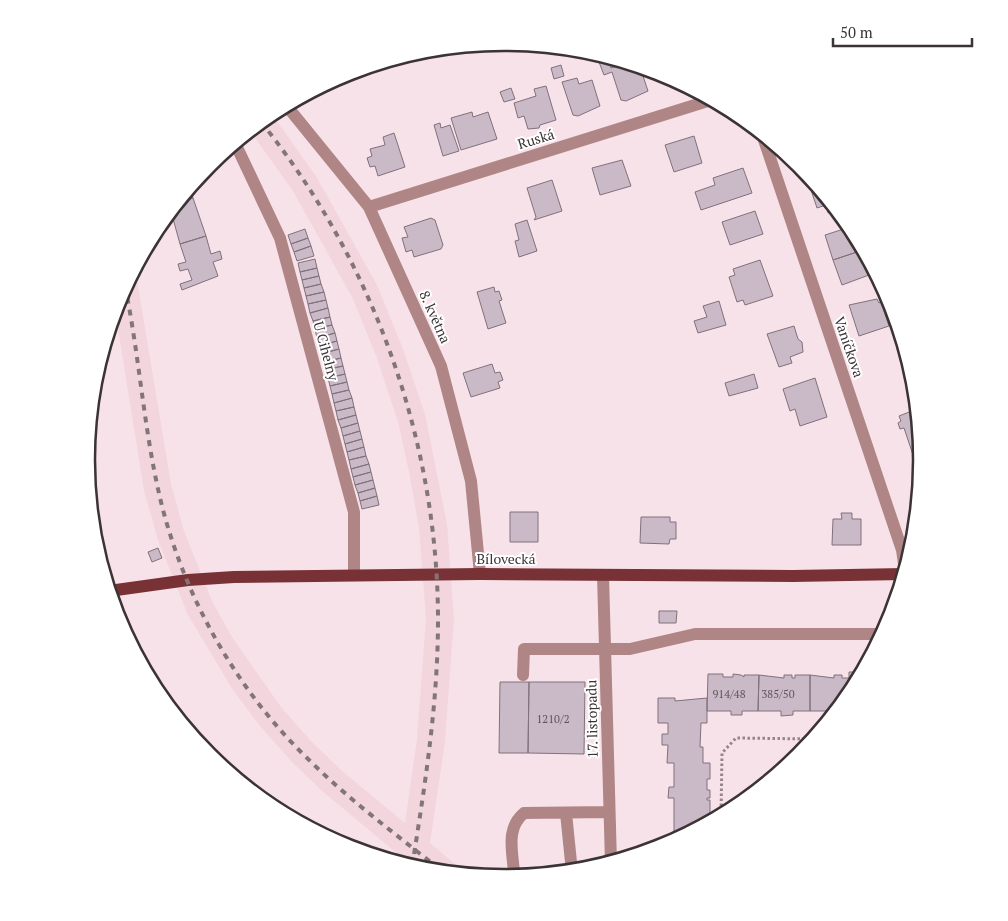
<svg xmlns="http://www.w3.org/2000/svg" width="1008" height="921" viewBox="0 0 1008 921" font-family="'PT Serif',serif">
	<rect width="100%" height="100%" fill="#f8e2e9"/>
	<path fill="#f3d5de" d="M 271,113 L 316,176 L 377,285 L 403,349 L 425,414 L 447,524 L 454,618 L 445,742 L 430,843 L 468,875 L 422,870 L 398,863 L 399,855 L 322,791 L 291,761 L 259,725 L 231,687 L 188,615 L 158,540 L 144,491 L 115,310 L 135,268 L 171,484 L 184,531 L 213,603 L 232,637 L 281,707 L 311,741 L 341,770 L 405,823 L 417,739 L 426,618 L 419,528 L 409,472 L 398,422 L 377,358 L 352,297 L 293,191 L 250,131 Z"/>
	<path fill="#cab9c6" stroke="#80717c" d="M 609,59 L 611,68 L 624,64 L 626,70 L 640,67 L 648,91 L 626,101 L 621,100 L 612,72 L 604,75 L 599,62 Z
		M 561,65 L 564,76 L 554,79 L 551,68 Z
		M 577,78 L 579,84 L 592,80 L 600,106 L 578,116 L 573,115 L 562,82 Z
		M 546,86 L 556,120 L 540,125 L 539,128 L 528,129 L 524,116 L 518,118 L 514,103 L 536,96 L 534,89 Z
		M 511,88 L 515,99 L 504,102 L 500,92 Z
		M 472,112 L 473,117 L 488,112 L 497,139 L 461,150 L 451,118 Z
		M 440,123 L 441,128 L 450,125 L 459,151 L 443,156 L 434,125 Z
		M 394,133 L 405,167 L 378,176 L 375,166 L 370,167 L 367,158 L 372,156 L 370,149 L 385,145 L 383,137 Z
		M 694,136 L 702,163 L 674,172 L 665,145 Z
		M 622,160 L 631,186 L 600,195 L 592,168 Z
		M 743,168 L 752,193 L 701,210 L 695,192 L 715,185 L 713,178 Z
		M 552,180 L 562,211 L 534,220 L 536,217 L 527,188 Z
		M 812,180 L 837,211 L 828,213 L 826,205 L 817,208 L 808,181 Z
		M 190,187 L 193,198 L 177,203 Z
		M 193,198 L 206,236 L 180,244 L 172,215 L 166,217 L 177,203 Z
		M 755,211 L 763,234 L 730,245 L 722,222 Z
		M 431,218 L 435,220 L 443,245 L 441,249 L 414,257 L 412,250 L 406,252 L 402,238 L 408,237 L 404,227 Z
		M 527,220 L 537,251 L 519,257 L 515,241 L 519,240 L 515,224 Z
		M 850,227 L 863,250 L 833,260 L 825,235 Z
		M 305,229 L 308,238 L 291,244 L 288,235 Z
		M 206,236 L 211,254 L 220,251 L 222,259 L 213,262 L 218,276 L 182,290 L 180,284 L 192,280 L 188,269 L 180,271 L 178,264 L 186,262 L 180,244 Z
		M 308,238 L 311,246 L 294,252 L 291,244 Z
		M 311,246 L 314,256 L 297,261 L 294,252 Z
		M 863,250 L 868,260 L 864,261 L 869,275 L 842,285 L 833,260 Z
		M 315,259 L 317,268 L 300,272 L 298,263 Z
		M 760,260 L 773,296 L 745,305 L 743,300 L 737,302 L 729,277 L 735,275 L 733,269 Z
		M 317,268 L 319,276 L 302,280 L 300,272 Z
		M 319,276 L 321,284 L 304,288 L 302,280 Z
		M 321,284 L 324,292 L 306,296 L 304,288 Z
		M 494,287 L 495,292 L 499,291 L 502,300 L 499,301 L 506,323 L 488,329 L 477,292 Z
		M 324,292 L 326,300 L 308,304 L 306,296 Z
		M 877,299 L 879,303 L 881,302 L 889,326 L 859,336 L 849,305 Z
		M 326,300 L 328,308 L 310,313 L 308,304 Z
		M 719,301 L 726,325 L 698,333 L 694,321 L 707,317 L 703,306 Z
		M 328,308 L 330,317 L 313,321 L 310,313 Z
		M 330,317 L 332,325 L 315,329 L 313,321 Z
		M 332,325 L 335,333 L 317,338 L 315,329 Z
		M 794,326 L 798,339 L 802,342 L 803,352 L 790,357 L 792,363 L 779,367 L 767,334 Z
		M 335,333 L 337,341 L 319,346 L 317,338 Z
		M 337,341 L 339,349 L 321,354 L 319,346 Z
		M 339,349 L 341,358 L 324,362 L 321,354 Z
		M 341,358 L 343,366 L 325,370 L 324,362 Z
		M 492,364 L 495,373 L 500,372 L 503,380 L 498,382 L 500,388 L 471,397 L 463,373 Z
		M 343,366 L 345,374 L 328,378 L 325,370 Z
		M 345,374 L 347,382 L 330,386 L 328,378 Z
		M 754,374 L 758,388 L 729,396 L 725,383 Z
		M 815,378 L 827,417 L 800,426 L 795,409 L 790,411 L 783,389 Z
		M 347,382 L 349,390 L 332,394 L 330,386 Z
		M 349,390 L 352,398 L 334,403 L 332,394 Z
		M 352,398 L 354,407 L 336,411 L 334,403 Z
		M 354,407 L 356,415 L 338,420 L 336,411 Z
		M 917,409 L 922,459 L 915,461 L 904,428 L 900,429 L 898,423 L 901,421 L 899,416 Z
		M 356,415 L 358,423 L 341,428 L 338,420 Z
		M 358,423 L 360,431 L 343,436 L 341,428 Z
		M 360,431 L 362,439 L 345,444 L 343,436 Z
		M 362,439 L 364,447 L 347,452 L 345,444 Z
		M 364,447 L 366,456 L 349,460 L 347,452 Z
		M 366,456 L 369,464 L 351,469 L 349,460 Z
		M 369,464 L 371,472 L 353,477 L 351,469 Z
		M 371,472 L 373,480 L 355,485 L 353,477 Z
		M 373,480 L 375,488 L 358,493 L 355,485 Z
		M 375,488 L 377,496 L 360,501 L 358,493 Z
		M 377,496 L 379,505 L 362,509 L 360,501 Z
		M 510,512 L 538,512 L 538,542 L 510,542 Z
		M 841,513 L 852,513 L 852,519 L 861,519 L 861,545 L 832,545 L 833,519 L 842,519 Z
		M 641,517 L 670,517 L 670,522 L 676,522 L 676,539 L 670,539 L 669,544 L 640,543 Z
		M 158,548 L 162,558 L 152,562 L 148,552 Z
		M 659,611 L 677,611 L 676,623 L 659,623 Z
		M 849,672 L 863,672 L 851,693 L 833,716 L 827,716 L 827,711 L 810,711 L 810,675 L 834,678 L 834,675 L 842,675 L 842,678 L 849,678 Z
		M 708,674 L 723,674 L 723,677 L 733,677 L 733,674 L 741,675 L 744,677 L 744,675 L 759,675 L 758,711 L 742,711 L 742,715 L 731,715 L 731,711 L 707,711 Z
		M 759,675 L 784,678 L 784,675 L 792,675 L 792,678 L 795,678 L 795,675 L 810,675 L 810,711 L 793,711 L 793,715 L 781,716 L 781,711 L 758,711 Z
		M 500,682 L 529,682 L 528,753 L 499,753 Z
		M 529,682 L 585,682 L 584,754 L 528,753 Z
		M 658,698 L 675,698 L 675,701 L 707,698 L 707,723 L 701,723 L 700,747 L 703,747 L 703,763 L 710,763 L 710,779 L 707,779 L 707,790 L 710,790 L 710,798 L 707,798 L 707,800 L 710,800 L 710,822 L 668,844 L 668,837 L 674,837 L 674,798 L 668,798 L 669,787 L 674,787 L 674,763 L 667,763 L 668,745 L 662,745 L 662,734 L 668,734 L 668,723 L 658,723 Z"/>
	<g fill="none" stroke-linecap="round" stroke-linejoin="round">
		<path stroke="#94858a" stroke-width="3" stroke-dasharray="2.5 2.5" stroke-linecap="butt" d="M 721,816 L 722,753 L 736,738 L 814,739"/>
		<path stroke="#af8685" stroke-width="12" d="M 286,105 L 369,207 L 441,366 L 471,481 L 480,574
			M 762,134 L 902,550 L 905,571
			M 235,143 L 280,238 L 354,512 L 354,575
			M 369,207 L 711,100
			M 603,575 L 611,863
			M 523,675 L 524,649 L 630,649 L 695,634 L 883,634
			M 566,813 L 572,872
			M 514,874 C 513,852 505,829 524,813 L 609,812"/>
		<path stroke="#783236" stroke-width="12" d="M 109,591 L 188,580 L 234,577 L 480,574 L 793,576 L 904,574"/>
		<path stroke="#827579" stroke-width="4" stroke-dasharray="6 6" stroke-linecap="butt" d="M 261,122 C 373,260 438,442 438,620 C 438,703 425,785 412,867
			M 125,286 C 140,359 144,434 162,506 C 186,600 237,690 307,758 C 349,800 397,835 443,872"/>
	</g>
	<g text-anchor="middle" stroke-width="4" stroke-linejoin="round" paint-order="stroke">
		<g font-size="11" fill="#5f5459">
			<text x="729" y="698">914/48</text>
			<text x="778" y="698">385/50</text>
			<text x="553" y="723">1210/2</text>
		</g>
		<g font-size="14" fill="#3b3335" stroke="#fff">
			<text transform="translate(536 139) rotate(-17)" y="5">Ruská</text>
			<text transform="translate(435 317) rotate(66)" y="5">8. května</text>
			<text transform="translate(849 347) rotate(71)" y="5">Vaníčkova</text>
			<text transform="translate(326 351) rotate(75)" y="5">U Cihelny</text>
			<text x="506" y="564">Bílovecká</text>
			<text transform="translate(592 719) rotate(-91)" y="5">17. listopadu</text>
		</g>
	</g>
	<path d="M0 0H1008V921H0ZM95 460a409 409 0 1 1 818 0a409 409 0 1 1-818 0Z" fill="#fff" fill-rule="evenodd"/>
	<path fill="none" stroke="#3b3335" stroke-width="2.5" d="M95 460a409 409 0 1 1 818 0a409 409 0 1 1-818 0Z"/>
	<path d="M833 38v8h139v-8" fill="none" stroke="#3b3335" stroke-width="2.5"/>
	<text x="840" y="38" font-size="15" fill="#3b3335" stroke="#ffffff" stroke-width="4" paint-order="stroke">50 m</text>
</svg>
